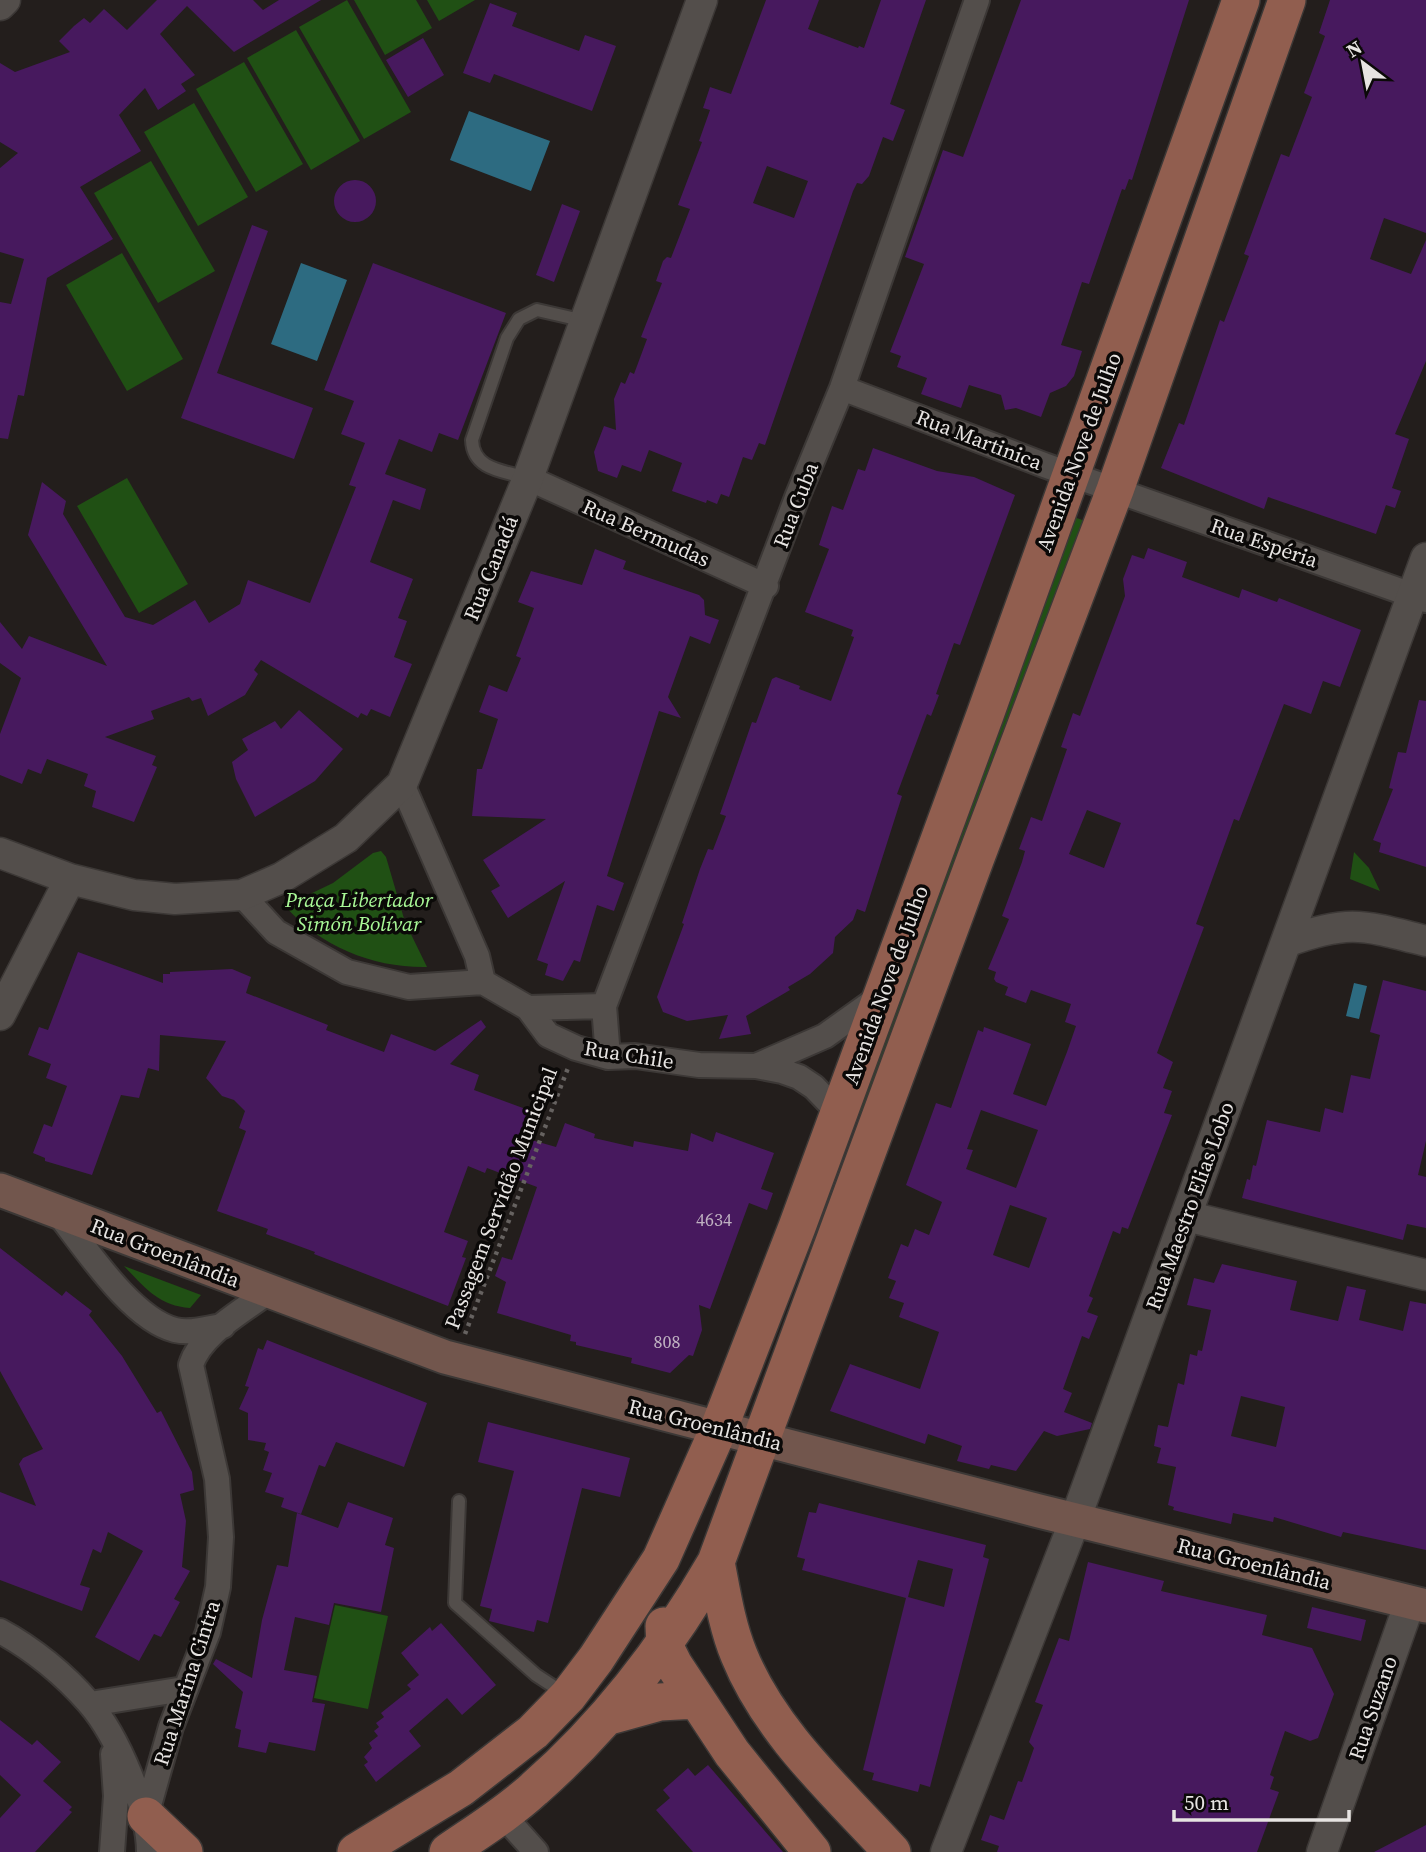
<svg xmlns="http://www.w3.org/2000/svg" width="1426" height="1852" viewBox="0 0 1426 1852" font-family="'Source Serif 4',serif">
	<rect width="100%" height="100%" fill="#231e1c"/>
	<path fill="#205014" d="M 347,0 L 411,112 L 364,139 L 299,27 Z
		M 354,0 L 416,0 L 432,28 L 385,55 Z
		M 427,0 L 475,0 L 439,21 Z
		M 296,30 L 360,141 L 311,170 L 247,58 Z
		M 244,62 L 303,164 L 256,192 L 196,89 Z
		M 194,103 L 248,197 L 198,226 L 144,132 Z
		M 151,161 L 215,271 L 158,303 L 94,193 Z
		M 122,253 L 183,359 L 127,391 L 66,285 Z
		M 127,478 L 188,584 L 139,613 L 77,506 Z
		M 1074,517 L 1085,521 L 865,1116 L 856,1112 Z
		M 381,851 L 386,857 L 405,922 L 427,967 C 374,968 321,947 285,906 L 333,883 L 373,853 Z
		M 1354,852 L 1369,868 L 1380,891 L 1350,879 Z
		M 124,1266 L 201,1295 L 190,1308 C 159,1306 144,1287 124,1266 Z
		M 335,1605 L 388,1616 L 368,1709 L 314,1698 Z"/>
	<path fill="#2d6b81" d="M 469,111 L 550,141 L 531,191 L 450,160 Z
		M 301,263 L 347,280 L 317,361 L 271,344 Z
		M 1354,983 L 1367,986 L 1359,1019 L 1346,1016 Z"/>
	<path fill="#47195e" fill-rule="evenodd" d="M 157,0 L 253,0 L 263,10 L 279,0 L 321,0 L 234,52 L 187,6 L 160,34 L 195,75 L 181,84 L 186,91 L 158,110 L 145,88 L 119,115 L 141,151 L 80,187 L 113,239 L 47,278 L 24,396 L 18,395 L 8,439 L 0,438 L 0,302 L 11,304 L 24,259 L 0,252 L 0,168 L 18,153 L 0,142 L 0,63 L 15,72 L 70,52 L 59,41 L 74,26 L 84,18 L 90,23 L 104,9 L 127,30 Z
		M 766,0 L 819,0 L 808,29 L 858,48 L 859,46 L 864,48 L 881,0 L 926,0 L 890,104 L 905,110 L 893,141 L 883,137 L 869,176 L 862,184 L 857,183 L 853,191 L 765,445 L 759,443 L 752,460 L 743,457 L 729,497 L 721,494 L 717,504 L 707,500 L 706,503 L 672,491 L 682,463 L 649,450 L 641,472 L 622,465 L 617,478 L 598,471 L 594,452 L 604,426 L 616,430 L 614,399 L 621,382 L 625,384 L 630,372 L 634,374 L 647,339 L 641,337 L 662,283 L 656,281 L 663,261 L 667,257 L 671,258 L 690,209 L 678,205 L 702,142 L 699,141 L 710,110 L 703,108 L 710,87 L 731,94 ZM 767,166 L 808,181 L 794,218 L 753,203 Z
		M 1021,0 L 1189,0 L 1132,180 L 1129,179 L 1125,190 L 1122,189 L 1089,284 L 1082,282 L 1061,345 L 1082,351 L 1074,376 L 1066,386 L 1050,393 L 1041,417 L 1016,408 L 1005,410 L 1001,395 L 969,385 L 961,408 L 921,394 L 927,378 L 897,367 L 901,356 L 890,352 L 924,264 L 905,257 L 943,150 L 963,157 Z
		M 1330,0 L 1426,0 L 1426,233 L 1384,218 L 1370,259 L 1411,274 L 1426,240 L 1426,361 L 1395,434 L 1409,439 L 1392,488 L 1401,491 L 1395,508 L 1386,505 L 1376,534 L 1268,497 L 1264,509 L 1161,468 L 1179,423 L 1184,425 L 1220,320 L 1224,322 L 1249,256 L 1244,254 L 1281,154 L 1289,157 L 1312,97 L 1304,93 L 1325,36 L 1319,33 Z
		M 490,3 L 517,13 L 512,26 L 579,51 L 585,35 L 616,46 L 592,111 L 494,74 L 490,83 L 463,73 Z
		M 423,38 L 444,75 L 408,97 L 386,60 Z
		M334 201a21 21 0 1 1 42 0a21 21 0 1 1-42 0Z
		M 562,204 L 580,211 L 554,282 L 536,275 Z
		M 252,225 L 268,231 L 217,373 L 313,408 L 294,459 L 181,418 Z
		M 373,263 L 506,313 L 458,440 L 439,433 L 432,452 L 399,439 L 385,474 L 426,489 L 420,510 L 393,500 L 370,562 L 413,579 L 398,618 L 407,621 L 394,657 L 412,664 L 390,717 L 371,709 L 367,716 L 361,713 L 358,718 L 261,660 L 254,670 L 258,674 L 245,695 L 208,716 L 201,698 L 192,701 L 189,697 L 151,711 L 154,719 L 105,737 L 156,756 L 152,765 L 157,767 L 134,822 L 92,807 L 96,791 L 84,786 L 88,774 L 47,759 L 41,774 L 28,769 L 22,784 L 0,775 L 0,734 L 21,678 L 0,663 L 0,622 L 22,649 L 29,636 L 107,666 L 28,535 L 42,482 L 66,501 L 63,514 L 125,617 L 153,625 L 195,600 L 209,623 L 240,604 L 248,580 L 310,603 L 356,487 L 349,485 L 365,443 L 341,434 L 354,401 L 324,390 Z
		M 873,448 L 937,471 L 974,477 L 1015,495 L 960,645 L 954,643 L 936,694 L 939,695 L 931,716 L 927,714 L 897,794 L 902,796 L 865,912 L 857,909 L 853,920 L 835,937 L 833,953 L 810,974 L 788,987 L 790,990 L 746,1016 L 751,1034 L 719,1039 L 728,1015 L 687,1021 L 663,1012 L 657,997 L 684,924 L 682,923 L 700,869 L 708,849 L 713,850 L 726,816 L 720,814 L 752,722 L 756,723 L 772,679 L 776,677 L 800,686 L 799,689 L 831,701 L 854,637 L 851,636 L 853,630 L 805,612 L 829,549 L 819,545 L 832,506 L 843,510 L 858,469 L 865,471 Z
		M 1148,548 L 1187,562 L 1182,577 L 1239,598 L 1242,589 L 1277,602 L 1279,598 L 1361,630 L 1340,687 L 1323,681 L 1311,714 L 1284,704 L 1239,821 L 1234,819 L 1196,924 L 1204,927 L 1157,1053 L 1173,1062 L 1163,1088 L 1172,1091 L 1164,1113 L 1172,1115 L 1128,1229 L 1122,1227 L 1120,1234 L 1113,1231 L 1089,1296 L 1093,1298 L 1087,1312 L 1098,1316 L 1089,1339 L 1082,1336 L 1063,1389 L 1072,1393 L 1064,1412 L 1092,1423 L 1090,1429 L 1057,1436 L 1044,1431 L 1016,1471 L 991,1465 L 989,1469 L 957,1461 L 962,1446 L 928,1434 L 925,1444 L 830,1411 L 850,1364 L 920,1389 L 939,1332 L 899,1317 L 904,1303 L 889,1298 L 896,1281 L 888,1278 L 901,1244 L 908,1247 L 915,1229 L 929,1235 L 942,1202 L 906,1185 L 936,1103 L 951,1108 L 978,1030 L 983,1032 L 984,1027 L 1031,1044 L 1013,1094 L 1046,1106 L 1067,1052 L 1076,1026 L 1065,1022 L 1071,1004 L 1031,990 L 1026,1003 L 1005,995 L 1008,987 L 996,982 L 994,979 L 996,972 L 988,969 L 1009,919 L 1002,916 L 1022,862 L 1025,851 L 1019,849 L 1031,817 L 1042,821 L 1067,749 L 1061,747 L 1073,713 L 1080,716 L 1125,596 L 1123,579 L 1132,555 L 1144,559 ZM 1087,810 L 1121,823 L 1104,868 L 1069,854 ZM 981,1110 L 1038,1130 L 1016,1188 L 966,1169 L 973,1150 L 967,1149 ZM 1010,1205 L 1047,1218 L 1029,1268 L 993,1255 Z
		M 595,549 L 626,561 L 623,569 L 699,595 L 704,600 L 705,615 L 719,620 L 710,644 L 690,636 L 668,697 L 681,718 L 659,711 L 607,876 L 624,883 L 614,911 L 597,905 L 580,962 L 574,960 L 563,981 L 545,975 L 548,964 L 537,960 L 565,881 L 508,918 L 491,891 L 500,886 L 483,860 L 546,819 L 472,816 L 477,769 L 482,769 L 498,719 L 479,712 L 489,685 L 507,692 L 521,658 L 516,656 L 534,608 L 518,602 L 531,571 L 582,585 Z
		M 1419,700 L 1426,701 L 1426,867 L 1379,852 L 1381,843 L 1373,840 L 1393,789 L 1389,788 L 1398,752 L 1406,753 Z
		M 299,710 L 343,749 L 315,781 L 255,817 L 236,779 L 232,762 L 248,750 L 242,739 L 275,721 L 281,729 Z
		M 78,952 L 163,983 L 163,974 L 170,974 L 170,972 L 232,969 L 251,977 L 246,993 L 328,1025 L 326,1030 L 384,1052 L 391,1034 L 435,1051 L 481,1020 L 486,1027 L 450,1064 L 479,1075 L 474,1090 L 531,1111 L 521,1137 L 556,1147 L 565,1123 L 595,1134 L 594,1138 L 633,1147 L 634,1141 L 688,1151 L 691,1133 L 713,1142 L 716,1132 L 774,1153 L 761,1189 L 773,1193 L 767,1210 L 749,1203 L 710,1309 L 699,1305 L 702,1330 L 693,1356 L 689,1355 L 670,1373 L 631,1363 L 632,1358 L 576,1345 L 576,1342 L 570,1341 L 571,1335 L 497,1313 L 506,1282 L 495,1276 L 502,1257 L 512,1260 L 537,1187 L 487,1168 L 485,1173 L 468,1166 L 444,1232 L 468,1241 L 462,1257 L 466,1258 L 448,1306 L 314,1254 L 315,1252 L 266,1234 L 268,1229 L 217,1211 L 246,1131 L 239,1128 L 245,1111 L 234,1100 L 222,1096 L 206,1078 L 226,1041 L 160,1035 L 159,1071 L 148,1068 L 139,1098 L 121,1095 L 92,1175 L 45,1161 L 45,1158 L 33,1153 L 44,1124 L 52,1127 L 67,1086 L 46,1078 L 51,1064 L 28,1055 L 39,1027 L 48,1030 Z
		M 1383,980 L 1426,991 L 1426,1141 L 1418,1175 L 1426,1177 L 1426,1228 L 1407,1224 L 1403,1240 L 1242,1198 L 1247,1179 L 1250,1180 L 1253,1165 L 1256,1166 L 1267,1120 L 1320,1132 L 1325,1108 L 1343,1113 L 1351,1075 L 1370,1079 L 1380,1035 L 1370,1032 Z
		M 0,1248 L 62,1296 L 66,1291 L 92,1311 L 89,1315 L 122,1356 L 157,1413 L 161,1411 L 192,1472 L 194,1490 L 180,1494 L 186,1521 L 182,1567 L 190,1571 L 174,1599 L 180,1602 L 161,1637 L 154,1634 L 139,1661 L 95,1637 L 143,1551 L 108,1532 L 101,1553 L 93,1549 L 80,1585 L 90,1588 L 82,1611 L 0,1580 L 0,1492 L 36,1506 L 19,1464 L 23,1458 L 43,1449 L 0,1371 Z
		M 1222,1264 L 1297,1281 L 1290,1310 L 1338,1321 L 1347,1286 L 1366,1290 L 1359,1320 L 1403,1331 L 1410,1301 L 1426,1304 L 1426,1550 L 1343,1532 L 1341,1537 L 1274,1517 L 1273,1522 L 1233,1513 L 1231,1524 L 1173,1510 L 1174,1507 L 1168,1505 L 1176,1467 L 1157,1463 L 1161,1448 L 1154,1446 L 1158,1425 L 1168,1427 L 1178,1383 L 1184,1385 L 1190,1354 L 1197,1356 L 1198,1350 L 1202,1351 L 1211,1310 L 1187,1305 L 1194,1278 L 1214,1283 ZM 1241,1396 L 1285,1407 L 1276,1447 L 1231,1436 Z
		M 267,1340 L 427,1403 L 404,1467 L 336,1442 L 325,1467 L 319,1465 L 301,1514 L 281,1507 L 284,1498 L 265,1492 L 272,1473 L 263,1470 L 269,1452 L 264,1450 L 266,1443 L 248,1440 L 248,1413 L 239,1409 L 249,1387 L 245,1386 L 258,1348 L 263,1350 Z
		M 488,1422 L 630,1458 L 620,1497 L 582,1488 L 548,1623 L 537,1620 L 534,1632 L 489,1621 L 492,1609 L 480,1606 L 514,1471 L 478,1462 Z
		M 348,1502 L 393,1518 L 385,1545 L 394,1548 L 381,1612 L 334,1603 L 329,1625 L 295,1617 L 284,1670 L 317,1676 L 312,1702 L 325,1704 L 315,1751 L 269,1742 L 266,1753 L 238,1747 L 241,1730 L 235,1728 L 243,1692 L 213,1664 L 216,1659 L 252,1678 L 262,1620 L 277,1565 L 288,1567 L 297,1513 L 338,1528 Z
		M 819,1503 L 986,1545 L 983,1557 L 989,1559 L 930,1787 L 920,1784 L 918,1792 L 872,1780 L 874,1773 L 863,1770 L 906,1598 L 802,1570 L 805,1559 L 797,1557 L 809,1512 L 816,1513 ZM 918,1560 L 953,1569 L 944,1607 L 908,1597 Z
		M 1088,1562 L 1164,1581 L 1161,1591 L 1267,1615 L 1262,1635 L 1312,1648 L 1334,1694 L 1318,1738 L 1310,1741 L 1285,1731 L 1270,1775 L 1274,1777 L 1270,1789 L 1279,1792 L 1257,1852 L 997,1852 L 999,1846 L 981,1840 L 990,1815 L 1004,1820 L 1018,1781 L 1022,1782 L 1034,1748 L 1029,1742 L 1043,1705 L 1035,1702 L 1059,1638 L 1069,1641 Z
		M 1312,1607 L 1366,1620 L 1361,1641 L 1307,1628 Z
		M 441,1623 L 496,1685 L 462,1715 L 447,1698 L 409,1731 L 421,1746 L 376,1782 L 364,1765 L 368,1762 L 364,1757 L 372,1748 L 369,1743 L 378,1736 L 374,1731 L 379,1727 L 376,1723 L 384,1717 L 381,1713 L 411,1689 L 407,1685 L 419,1675 L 401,1653 L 430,1627 L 432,1631 Z
		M 0,1720 L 32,1745 L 37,1740 L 61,1762 L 43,1781 L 72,1807 L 69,1810 L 72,1812 L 35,1852 L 0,1852 L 0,1818 L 21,1795 L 0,1775 Z
		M 708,1765 L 783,1852 L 693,1852 L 656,1810 L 670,1798 L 663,1790 L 688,1768 L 695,1776 Z
		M 1426,1825 L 1426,1852 L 1374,1852 Z"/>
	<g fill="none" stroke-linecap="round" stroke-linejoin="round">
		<defs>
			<path id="service" d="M 528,478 C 503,471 473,470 472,440 L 507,338 L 519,319 L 537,310 L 585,321
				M 459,1501 L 455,1603 L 536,1675 L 565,1694"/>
			<path id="minor" d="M 842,388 L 1044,465 L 1426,600
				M 528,478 L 766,586
				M 402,784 L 477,956 L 483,982
				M 242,895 L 276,932 L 347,972 L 409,987 L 483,982
				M 483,982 L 528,1008 L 548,1035 L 576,1048 L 608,1057 L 635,1056 L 699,1065 L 756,1066 L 782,1071 L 799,1077 L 814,1087 L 839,1113
				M 528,1008 L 604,1006
				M 608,1057 L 604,1006 L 798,495 L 842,388 L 977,0
				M 756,1066 L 825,1036 L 881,996
				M 57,1212 C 85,1247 131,1319 175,1330 C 191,1334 207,1328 223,1326
				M 0,1631 C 32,1648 65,1675 89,1703 C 117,1735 149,1810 149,1852
				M 90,1704 L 184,1689
				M 502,1814 L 536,1852
				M 146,1816 L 171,1727 L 208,1632 L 218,1587 L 221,1537 L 217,1479 L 191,1365 C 200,1334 243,1311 268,1292
				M 112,1852 L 116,1796 L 113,1754"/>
			<path id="tertiary" d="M 0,5 L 5,0
				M 0,853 L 70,879 L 134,895 L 175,899 L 242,895 L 281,878 L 346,838 L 402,784 L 528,478 L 702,0
				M 1286,942 C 1349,919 1363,925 1426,941
				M 0,1015 L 70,879
				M 1186,1216 L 1426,1275
				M 946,1852 L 1075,1520 L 1426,558
				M 1322,1852 L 1410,1602"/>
			<path id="secondary" d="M 0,1190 L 445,1357 L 1039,1511 L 1426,1606"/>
			<path id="primary" d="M 716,1562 C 722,1593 727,1626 739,1655 C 770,1732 837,1792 892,1852
				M 664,1626 L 665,1647 L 674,1665 L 732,1753 L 812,1852
				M 606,1717 L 660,1702 L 697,1700
				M 146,1816 L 184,1852
				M 356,1852 L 461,1788 L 533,1732 L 568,1696 L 596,1659 L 661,1559 L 719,1428 L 797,1227 L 985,715 L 1241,0
				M 448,1852 C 477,1832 508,1813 534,1789 C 608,1724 667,1647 716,1562 L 975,860 L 1115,490 L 1287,0"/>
		</defs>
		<use href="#service" stroke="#3c3836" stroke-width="16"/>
		<use href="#minor" stroke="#3c3836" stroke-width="28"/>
		<use href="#tertiary" stroke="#3c3836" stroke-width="33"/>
		<use href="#secondary" stroke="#3c3836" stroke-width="37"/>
		<use href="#primary" stroke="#3c3836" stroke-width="40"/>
		<path stroke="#666260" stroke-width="4.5" stroke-dasharray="3.5 5" stroke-linecap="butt" d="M 465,1334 L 568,1068"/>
		<use href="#service" stroke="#534e4b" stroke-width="12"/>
		<use href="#minor" stroke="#534e4b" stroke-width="24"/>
		<use href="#tertiary" stroke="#534e4b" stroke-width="30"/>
		<use href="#secondary" stroke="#72564d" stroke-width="33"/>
		<use href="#primary" stroke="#915e4f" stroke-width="37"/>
	</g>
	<g text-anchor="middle" stroke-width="7" stroke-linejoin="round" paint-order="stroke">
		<g font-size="18" fill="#bfb1c1">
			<text x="714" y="1226">4634</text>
			<text x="667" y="1348">808</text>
		</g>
		<g font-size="21" fill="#e7e4e2" stroke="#0b0908">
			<text transform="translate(979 440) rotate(21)" y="7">Rua Martinica</text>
			<text transform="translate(1079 452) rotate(-70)" y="7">Avenida Nove de Julho</text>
			<text transform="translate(796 505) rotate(-69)" y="7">Rua Cuba</text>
			<text transform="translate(646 533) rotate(24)" y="7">Rua Bermudas</text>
			<text transform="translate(1264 543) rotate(19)" y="7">Rua Espéria</text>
			<text transform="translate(491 568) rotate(-68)" y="7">Rua Canadá</text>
			<text transform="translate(886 985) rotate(-70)" y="7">Avenida Nove de Julho</text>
			<text transform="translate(629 1055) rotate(9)" y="7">Rua Chile</text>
			<text transform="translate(501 1198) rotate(-69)" y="7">Passagem Servidão Municipal</text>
			<text transform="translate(1190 1206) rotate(-70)" y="7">Rua Maestro Elias Lobo</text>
			<text transform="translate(165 1253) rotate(21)" y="7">Rua Groenlândia</text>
			<text transform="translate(705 1425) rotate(14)" y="7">Rua Groenlândia</text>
			<text transform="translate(1254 1564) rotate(14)" y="7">Rua Groenlândia</text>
			<text transform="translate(187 1683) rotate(-72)" y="7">Rua Marina Cintra</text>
			<text transform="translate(1373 1708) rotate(-71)" y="7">Rua Suzano</text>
		</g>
		<g font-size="21" font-style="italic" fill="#a9f997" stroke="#0b0908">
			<text x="359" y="907">Praça Libertador<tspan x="359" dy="24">Simón Bolívar</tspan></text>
		</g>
	</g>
	<g transform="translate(1363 63) rotate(328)" stroke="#0b0908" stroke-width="5" paint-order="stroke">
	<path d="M0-5L12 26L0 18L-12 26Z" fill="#e7e4e2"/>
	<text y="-10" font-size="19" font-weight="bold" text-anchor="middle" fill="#e7e4e2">N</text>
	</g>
	<path d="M1174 1810v10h175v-10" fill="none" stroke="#e7e4e2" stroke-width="3.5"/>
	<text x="1184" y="1810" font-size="21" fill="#e7e4e2" stroke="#0b0908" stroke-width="5" paint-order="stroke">50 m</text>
</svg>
